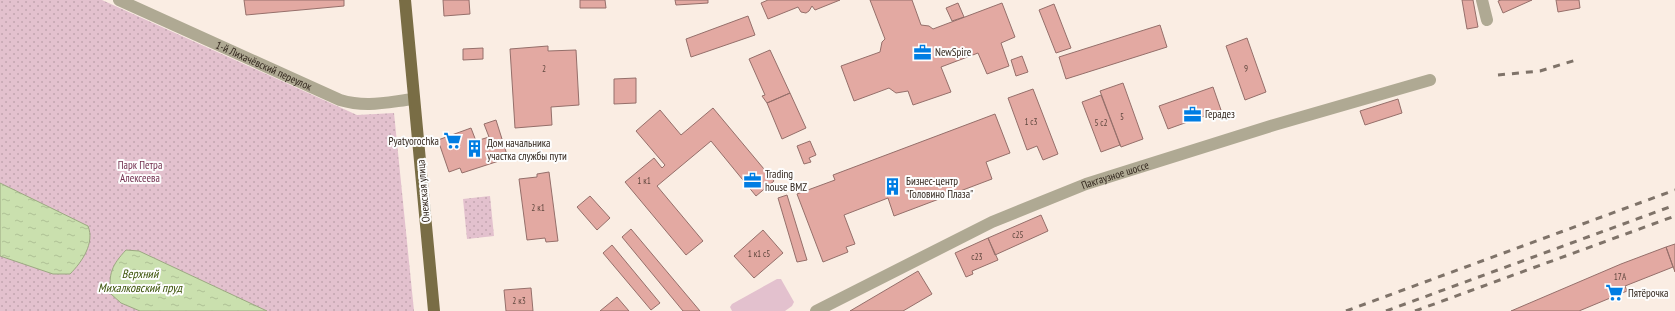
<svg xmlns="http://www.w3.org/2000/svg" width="1675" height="311" viewBox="0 0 1675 311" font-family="'PT Sans Narrow',sans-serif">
	<defs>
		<pattern id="park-dots" width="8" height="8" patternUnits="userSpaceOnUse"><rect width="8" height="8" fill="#e3c1ce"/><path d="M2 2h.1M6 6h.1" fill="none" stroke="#c3a6b0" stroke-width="1.8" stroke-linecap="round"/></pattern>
		<pattern id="water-ripples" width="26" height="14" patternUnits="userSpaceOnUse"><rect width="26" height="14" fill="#cae0ae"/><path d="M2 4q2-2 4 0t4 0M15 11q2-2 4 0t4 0" fill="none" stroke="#aec095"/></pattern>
	</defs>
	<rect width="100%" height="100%" fill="#faede3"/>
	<path fill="#e3c1ce" d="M 777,279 L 781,279 L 794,302 L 792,306 L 785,311 L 732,311 L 730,307 L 732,304 Z"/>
	<path fill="url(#park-dots)" d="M 0,0 L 102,0 L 357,115 L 394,113 L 414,311 L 0,311 Z
		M 490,196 L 494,236 L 467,239 L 463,199 Z"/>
	<path fill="url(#water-ripples)" stroke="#9ca882" d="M 0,183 L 88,226 C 95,243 82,262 70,274 L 53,274 L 0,256 Z
		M 126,250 L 139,251 L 267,311 L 140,311 L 121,303 L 111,294 C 108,274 112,265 126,250 Z"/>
	<path fill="#e3a9a2" stroke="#956f6a" d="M 244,0 L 344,0 L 344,6 L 246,15 Z
		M 443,0 L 469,0 L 470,14 L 444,16 Z
		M 580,0 L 605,0 L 606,8 L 580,8 Z
		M 675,0 L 708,0 L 708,3 L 676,5 Z
		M 768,0 L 840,0 L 815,10 L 812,6 L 809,11 L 806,13 L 801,12 L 798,7 L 768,19 L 761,3 Z
		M 870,0 L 912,0 L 921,25 L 929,26 L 933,29 L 1002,3 L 1015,37 L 1001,43 L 1009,66 L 987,74 L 978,53 L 941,67 L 951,92 L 913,105 L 908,91 L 896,93 L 889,88 L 854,101 L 841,66 L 880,52 L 882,42 L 885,39 Z
		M 1462,0 L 1473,0 L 1478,27 L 1467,29 Z
		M 1501,0 L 1532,0 L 1503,13 L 1498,1 Z
		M 1556,0 L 1579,0 L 1580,8 L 1558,12 Z
		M 958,3 L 964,17 L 952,21 L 946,8 Z
		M 1054,4 L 1071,48 L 1056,53 L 1039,10 Z
		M 748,16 L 755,35 L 691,57 L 686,39 Z
		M 1160,25 L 1167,47 L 1066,79 L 1059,57 Z
		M 1247,38 L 1266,92 L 1245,100 L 1226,46 Z
		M 548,46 L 548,51 L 576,50 L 579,105 L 551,107 L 552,125 L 515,128 L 510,49 Z
		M 483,48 L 483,59 L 463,60 L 463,49 Z
		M 770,50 L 790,93 L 767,103 L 762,96 L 765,95 L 749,59 Z
		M 1022,56 L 1028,72 L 1016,76 L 1011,60 Z
		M 636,78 L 636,103 L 614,104 L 614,79 Z
		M 1123,83 L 1143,139 L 1121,147 L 1100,91 Z
		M 1213,87 L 1221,110 L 1168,129 L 1159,106 Z
		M 1033,89 L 1058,154 L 1043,160 L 1037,146 L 1027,150 L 1008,98 Z
		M 790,93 L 806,128 L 782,139 L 767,103 Z
		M 1101,95 L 1120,145 L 1101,152 L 1082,102 Z
		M 1398,99 L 1402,113 L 1365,125 L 1360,111 Z
		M 713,108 L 774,181 L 756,196 L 711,141 L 657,186 L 703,241 L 686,255 L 625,182 L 654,158 L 662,168 L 665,165 L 636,131 L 660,110 L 681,135 Z
		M 995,114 L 1010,153 L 986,162 L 992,179 L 894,216 L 888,198 L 844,215 L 855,244 L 846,247 L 848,252 L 823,262 L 797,194 L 835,180 L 833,175 Z
		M 496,120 L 508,158 L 462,173 L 460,168 L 449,172 L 438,140 L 471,128 L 476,141 L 489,137 L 484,124 Z
		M 810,141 L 816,155 L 809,158 L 811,162 L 804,164 L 797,146 Z
		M 549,172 L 558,241 L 546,242 L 545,238 L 527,240 L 519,179 L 537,177 L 537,174 Z
		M 787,195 L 807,260 L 797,262 L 778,198 Z
		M 590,196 L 610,218 L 597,230 L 577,207 Z
		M 1041,215 L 1048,231 L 995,255 L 988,238 Z
		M 631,229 L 700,311 L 683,311 L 622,237 Z
		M 763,230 L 783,253 L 754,278 L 734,256 Z
		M 988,238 L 998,260 L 972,271 L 973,274 L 966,277 L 955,253 Z
		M 1675,244 L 1675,272 L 1666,247 Z
		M 612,245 L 660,303 L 651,310 L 603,253 Z
		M 1666,247 L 1673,267 L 1625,286 L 1627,291 L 1579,311 L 1511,311 L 1621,264 Z
		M 918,271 L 932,294 L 903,311 L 850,311 Z
		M 531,288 L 533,311 L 506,311 L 504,290 Z
		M 617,297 L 629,311 L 600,311 Z"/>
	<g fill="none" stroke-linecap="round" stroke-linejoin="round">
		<g stroke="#afa993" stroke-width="12">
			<path id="s1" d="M 119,0 L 340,100 C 367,108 387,102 414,99"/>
			<path d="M 1482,0 L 1487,20"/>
			<path id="s2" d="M 816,311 L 992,222 L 1086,184 L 1274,125 L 1430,80"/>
		</g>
		<path stroke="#796d45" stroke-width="12" d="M 405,0 L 434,311"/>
		<path stroke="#7f7369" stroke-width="3" stroke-dasharray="7 7" stroke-linecap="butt" d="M 1498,75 L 1540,71 L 1576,60
			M 1346,311 L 1675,190
			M 1386,311 L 1675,205
			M 1415,311 L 1675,216"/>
	</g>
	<defs>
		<symbol id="office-bare" viewBox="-9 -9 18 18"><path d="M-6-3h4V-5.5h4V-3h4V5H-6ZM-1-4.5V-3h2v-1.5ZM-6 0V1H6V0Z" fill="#007de3" stroke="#fdfdfd" stroke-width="2.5" paint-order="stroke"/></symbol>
		<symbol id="supermarket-bare" viewBox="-9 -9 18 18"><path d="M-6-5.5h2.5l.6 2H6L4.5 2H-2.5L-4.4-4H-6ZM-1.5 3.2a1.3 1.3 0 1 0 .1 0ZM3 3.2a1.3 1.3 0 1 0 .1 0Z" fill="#007de3" stroke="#fdfdfd" stroke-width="2.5" paint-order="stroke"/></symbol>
		<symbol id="building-bare" viewBox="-9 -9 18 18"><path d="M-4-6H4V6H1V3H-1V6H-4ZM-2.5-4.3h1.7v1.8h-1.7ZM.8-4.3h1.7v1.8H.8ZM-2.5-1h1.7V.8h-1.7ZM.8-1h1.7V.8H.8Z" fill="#007de3" stroke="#fdfdfd" stroke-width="2.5" paint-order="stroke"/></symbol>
	</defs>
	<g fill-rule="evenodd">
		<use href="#office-bare" x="910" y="40" width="25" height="25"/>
		<use href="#office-bare" x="1180" y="102" width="25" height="25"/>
		<use href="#supermarket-bare" x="440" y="128" width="25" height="25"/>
		<use href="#building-bare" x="462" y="136" width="25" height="25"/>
		<use href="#office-bare" x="740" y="168" width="25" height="25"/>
		<use href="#building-bare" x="880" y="174" width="25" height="25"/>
		<use href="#supermarket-bare" x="1602" y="280" width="25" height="25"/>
	</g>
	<g text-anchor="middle" stroke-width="4" stroke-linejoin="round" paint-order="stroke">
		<g font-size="9" fill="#5e473e">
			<text x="544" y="72">2</text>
			<text x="1246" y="72">9</text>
			<text x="1122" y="120">5</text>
			<text x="1031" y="125">1 с3</text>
			<text x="1101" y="126">5 с2</text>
			<text x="644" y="184">1 к1</text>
			<text x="538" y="211">2 к1</text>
			<text x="1018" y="238">с25</text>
			<text x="759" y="257">1 к1 с5</text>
			<text x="977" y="260">с23</text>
			<text x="1620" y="280">17А</text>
			<text x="519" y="304">2 к3</text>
		</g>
		<g font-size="11" fill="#32261d" stroke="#fdfdfd" text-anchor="start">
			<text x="935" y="56">NewSpire</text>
			<text x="1205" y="118">Герадез</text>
			<text x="439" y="145" text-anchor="end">Pyatyorochka</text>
			<text x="487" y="147">Дом начальника<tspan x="487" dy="13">участка службы пути</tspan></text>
			<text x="765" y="178">Trading<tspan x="765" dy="13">house BMZ</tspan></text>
			<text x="906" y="185">Бизнес-центр<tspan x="906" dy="13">"Головино Плаза"</tspan></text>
			<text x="1628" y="297">Пятёрочка</text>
		</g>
		<g font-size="11" fill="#32261d" stroke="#fdfdfd">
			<text dy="4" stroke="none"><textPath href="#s1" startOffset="159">1-й Лихачёвский переулок</textPath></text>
			<text dy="4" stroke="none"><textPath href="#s2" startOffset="329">Пакгаузное шоссе</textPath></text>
			<text transform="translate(423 191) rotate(-95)" y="4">Онежская улица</text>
		</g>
		<g font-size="11" fill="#72304f" stroke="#fdfdfd">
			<text x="140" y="169">Парк Петра<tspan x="140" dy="13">Алексеева</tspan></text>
		</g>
		<g font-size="12" font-style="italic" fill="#3d540b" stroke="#fdfdfd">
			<text x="140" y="278">Верхний<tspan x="140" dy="14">Михалковский пруд</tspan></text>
		</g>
	</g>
</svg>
